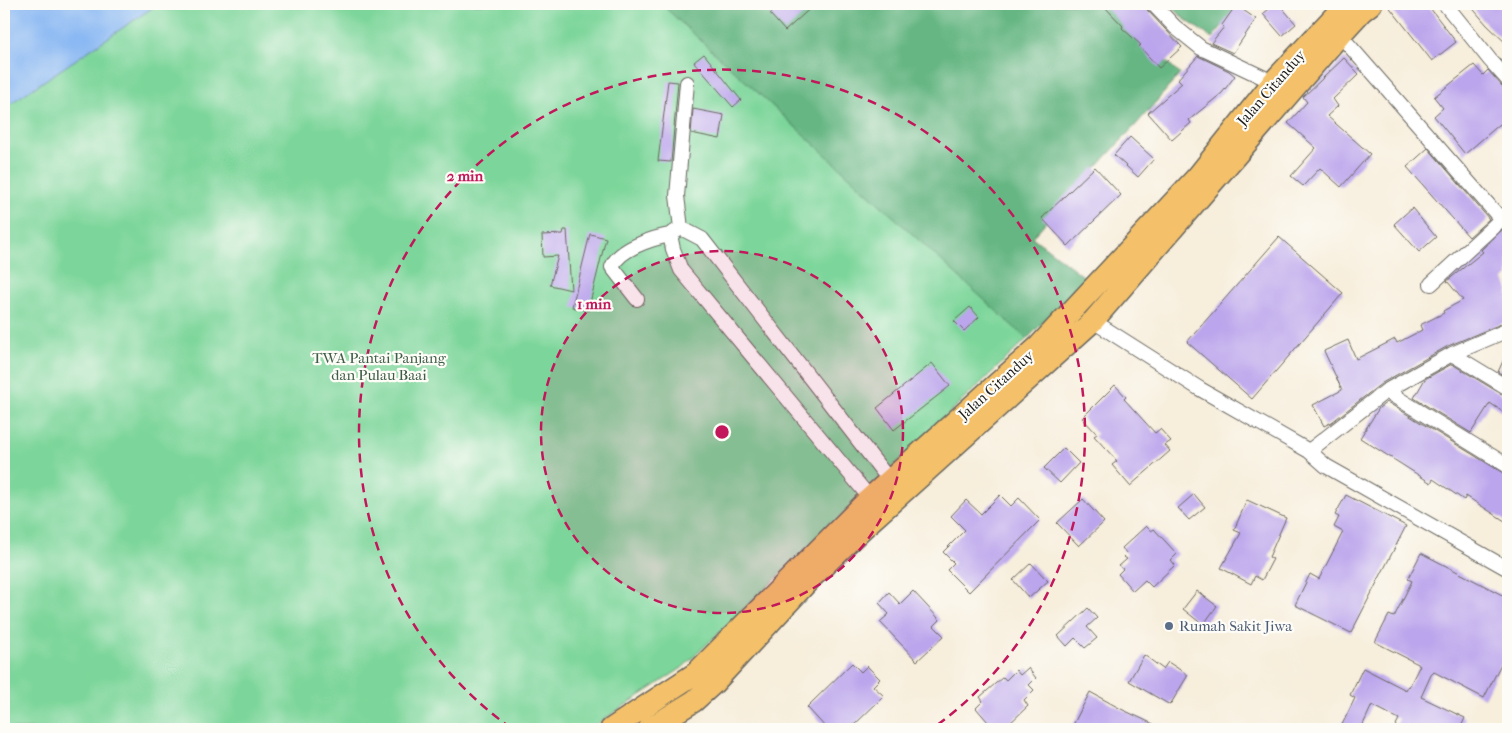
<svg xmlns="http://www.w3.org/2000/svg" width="1512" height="733" viewBox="0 0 1512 733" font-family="'IM FELL French Canon',serif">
	<rect width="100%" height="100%" fill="#fdfcf7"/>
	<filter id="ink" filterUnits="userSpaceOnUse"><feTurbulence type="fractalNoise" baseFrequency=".02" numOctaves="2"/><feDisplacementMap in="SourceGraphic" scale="10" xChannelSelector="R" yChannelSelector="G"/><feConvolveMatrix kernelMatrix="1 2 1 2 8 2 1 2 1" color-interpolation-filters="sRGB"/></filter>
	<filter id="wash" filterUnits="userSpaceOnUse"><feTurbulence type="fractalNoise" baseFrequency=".0096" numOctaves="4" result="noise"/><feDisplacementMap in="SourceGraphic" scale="20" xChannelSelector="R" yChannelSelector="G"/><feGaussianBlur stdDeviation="1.12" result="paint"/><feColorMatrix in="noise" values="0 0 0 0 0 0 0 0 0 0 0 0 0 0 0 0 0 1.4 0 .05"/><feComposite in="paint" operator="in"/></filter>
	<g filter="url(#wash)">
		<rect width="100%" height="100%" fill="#f7eedc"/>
		<path fill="#7cd59a" stroke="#4c785b" d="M 4,4 L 1104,4 L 1180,74 L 1141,119 L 1032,237 L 1087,279 L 1027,339 L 682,668 L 589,729 L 4,729 Z"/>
		<path fill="#65b682" stroke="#40694f" d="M 661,4 L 1102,4 L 1180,74 L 1141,119 L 1032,237 L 1087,279 L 1027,339 Z
			M 1170,4 L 1241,4 L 1212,38 L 1183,18 Z"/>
		<path fill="#88b7f3" stroke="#526a88" d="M 4,4 L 158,4 L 4,108 Z"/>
		<g id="blocks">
			<path fill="#bba5ec" d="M 782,4 L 815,4 L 785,31 L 770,14 Z
				M 1102,4 L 1144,4 L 1147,10 L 1182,47 L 1159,68 L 1139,46 L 1141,45 L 1122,28 L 1123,26 Z
				M 1275,4 L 1279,4 L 1296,24 L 1282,36 L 1263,14 Z
				M 1387,4 L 1427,4 L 1456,42 L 1432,61 Z
				M 1469,4 L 1508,4 L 1508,45 L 1487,25 Z
				M 1236,5 L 1256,19 L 1233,53 L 1211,43 L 1224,27 L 1222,25 Z
				M 704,54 L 741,100 L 733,107 L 694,62 Z
				M 1198,56 L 1229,71 L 1235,76 L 1222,93 L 1189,120 L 1191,123 L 1172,140 L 1148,113 L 1182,83 L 1178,79 Z
				M 1344,58 L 1359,74 L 1333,99 L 1338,106 L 1327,116 L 1370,154 L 1341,187 L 1320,168 L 1303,186 L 1291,176 L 1316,148 L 1288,123 L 1307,102 L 1303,97 Z
				M 1474,65 L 1483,75 L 1488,70 L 1502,86 L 1508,89 L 1508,134 L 1500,124 L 1465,154 L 1434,116 L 1443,108 L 1434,97 Z
				M 668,81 L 678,82 L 671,162 L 658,161 Z
				M 693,109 L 724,115 L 720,139 L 691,133 Z
				M 1130,137 L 1154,159 L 1138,177 L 1114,155 Z
				M 1428,148 L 1489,219 L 1469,237 L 1407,167 Z
				M 1095,167 L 1121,195 L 1068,246 L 1042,218 Z
				M 1412,208 L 1436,237 L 1419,252 L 1394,224 Z
				M 1505,227 L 1508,231 L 1508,276 L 1504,280 L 1508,289 L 1508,321 L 1448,346 L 1382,383 L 1332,422 L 1324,426 L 1313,405 L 1342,390 L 1324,351 L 1348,340 L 1356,359 L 1395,339 L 1397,343 L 1422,330 L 1420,325 L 1444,313 L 1443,311 L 1463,300 L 1447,281 L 1483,252 L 1481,250 Z
				M 564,230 L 567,230 L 571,290 L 550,285 L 558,256 L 543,257 L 542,235 L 563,234 Z
				M 590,234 L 606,238 L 588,311 L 572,307 Z
				M 1279,237 L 1343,293 L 1252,399 L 1187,342 Z
				M 970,307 L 979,317 L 964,331 L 954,321 Z
				M 1508,350 L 1508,378 L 1498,372 Z
				M 932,363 L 950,386 L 894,430 L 877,408 Z
				M 1452,364 L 1503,395 L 1508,397 L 1508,404 L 1503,412 L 1490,403 L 1471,433 L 1414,398 L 1425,379 Z
				M 1115,385 L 1126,397 L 1124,399 L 1155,433 L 1160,429 L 1171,441 L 1165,445 L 1170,451 L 1130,486 L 1112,465 L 1117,461 L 1094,436 L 1097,434 L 1082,418 Z
				M 1387,402 L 1503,473 L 1508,475 L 1508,523 L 1466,496 L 1464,500 L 1433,479 L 1431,483 L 1360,438 L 1379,408 Z
				M 1064,448 L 1079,463 L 1060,483 L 1044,468 Z
				M 1194,494 L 1205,507 L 1189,520 L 1178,508 Z
				M 1000,495 L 1011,506 L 1019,498 L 1040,520 L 969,592 L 947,570 L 954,563 L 943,552 L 965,530 L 951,516 L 966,500 L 981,514 Z
				M 1346,495 L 1406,526 L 1351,633 L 1295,605 L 1310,574 L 1319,579 L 1343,532 L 1334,527 L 1339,517 L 1335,515 Z
				M 1083,499 L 1104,522 L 1079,546 L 1057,523 Z
				M 1247,500 L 1286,518 L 1269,557 L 1273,559 L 1262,580 L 1255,576 L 1251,584 L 1221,568 L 1241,533 L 1234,530 Z
				M 1146,526 L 1151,531 L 1154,529 L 1177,554 L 1171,560 L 1175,565 L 1152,587 L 1145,580 L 1133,591 L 1118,574 L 1123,569 L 1119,566 L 1127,559 L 1124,557 L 1127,554 L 1122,548 Z
				M 1421,553 L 1508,598 L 1508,650 L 1484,698 L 1434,672 L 1431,675 L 1421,697 L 1465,718 L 1460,729 L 1394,729 L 1399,719 L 1372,705 L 1361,729 L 1340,729 L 1355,698 L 1350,695 L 1363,668 L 1406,690 L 1408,686 L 1409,687 L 1420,665 L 1375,642 L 1389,615 L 1394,617 L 1412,581 L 1408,579 Z
				M 1031,563 L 1048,581 L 1029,598 L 1013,580 Z
				M 913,591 L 940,620 L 934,626 L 944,636 L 917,661 L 880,622 L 889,614 L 879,603 L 889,592 L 900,604 Z
				M 1197,591 L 1217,606 L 1203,625 L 1183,609 Z
				M 1088,608 L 1097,618 L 1087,627 L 1097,638 L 1085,648 L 1075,638 L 1067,646 L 1058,636 Z
				M 1144,655 L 1163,669 L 1168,662 L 1188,675 L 1170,705 L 1129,681 Z
				M 852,663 L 861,672 L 867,666 L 880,679 L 873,686 L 884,696 L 850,729 L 827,729 L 807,707 Z
				M 1028,668 L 1036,678 L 1029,685 L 1034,690 L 1024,700 L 1028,706 L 1006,727 L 1002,723 L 994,729 L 976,708 L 983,701 L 980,697 L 1003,677 L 1006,680 L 1016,670 L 1020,675 Z
				M 1090,692 L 1121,709 L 1164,729 L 1071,729 Z"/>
		</g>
	</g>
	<g filter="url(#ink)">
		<use href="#blocks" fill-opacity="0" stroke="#69665f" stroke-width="1"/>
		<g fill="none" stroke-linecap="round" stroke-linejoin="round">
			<defs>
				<path id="street" d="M 1153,4 L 1175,27 L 1201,48 L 1273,82
					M 1445,4 L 1490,60 L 1508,80
					M 1340,35 L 1500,218
					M 681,228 L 677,196 L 687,83
					M 1431,284 L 1508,213
					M 637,299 L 612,267 C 618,249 653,238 670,235
					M 1093,321 L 1200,389 L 1309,451 L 1326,466 L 1508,569
					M 1452,354 L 1508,388
					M 1386,391 L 1508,466
					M 1309,451 L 1386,391 L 1452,354 L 1508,330
					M 875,504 L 681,270 L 673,249 L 670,235 L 681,228 L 702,239 L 894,486"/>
				<path id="primary" d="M 611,729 L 696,673 L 870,498 L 1039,346 L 1197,177 L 1273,82 L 1346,4
					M 649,729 L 694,701 L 714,683 L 809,580 L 863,528 L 1093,321 L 1340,35 L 1362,11 L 1371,4"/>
			</defs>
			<use href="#street" stroke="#69665f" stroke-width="16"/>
			<use href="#primary" stroke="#69665f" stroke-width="24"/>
			<use href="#street" stroke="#fff" stroke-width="14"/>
			<use href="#primary" stroke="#f4c16a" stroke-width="21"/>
		</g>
	</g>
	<circle cx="722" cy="432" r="181" fill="#c2185b" fill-opacity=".12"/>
	<g fill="none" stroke="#c2185b" stroke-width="2.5" stroke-dasharray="9 6">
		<circle cx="722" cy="432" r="181"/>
		<path d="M511 728A363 363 0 1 1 933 728"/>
	</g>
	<circle fill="#5c6f8a" stroke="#fdfcf7" stroke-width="2" cx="1169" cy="626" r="5"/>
	<g text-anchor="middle" stroke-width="4.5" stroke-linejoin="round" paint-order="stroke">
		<g font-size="15" fill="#1c1c1c" stroke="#fdfcf7">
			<text transform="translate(1271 88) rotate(-49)" y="5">Jalan Citanduy</text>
			<text transform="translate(996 385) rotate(-42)" y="5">Jalan Citanduy</text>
		</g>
		<g font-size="15" fill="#3e5d48" stroke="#fdfcf7">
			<text x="379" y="363">TWA Pantai Panjang<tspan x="379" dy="17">dan Pulau Baai</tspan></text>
		</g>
		<g font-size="15" fill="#4e5e75" stroke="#fdfcf7" text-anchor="start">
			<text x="1179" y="631">Rumah Sakit Jiwa</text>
		</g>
	</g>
	<circle cx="722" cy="432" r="8" fill="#c2185b" stroke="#fdfcf7" stroke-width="2.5"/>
	<g font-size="15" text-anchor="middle" font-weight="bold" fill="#c2185b" stroke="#fdfcf7" stroke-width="4.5" stroke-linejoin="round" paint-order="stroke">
		<text x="465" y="181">2 min</text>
		<text x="594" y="309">1 min</text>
	</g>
	<rect width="1512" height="733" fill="none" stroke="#fdfcf7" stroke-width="20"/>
</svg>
